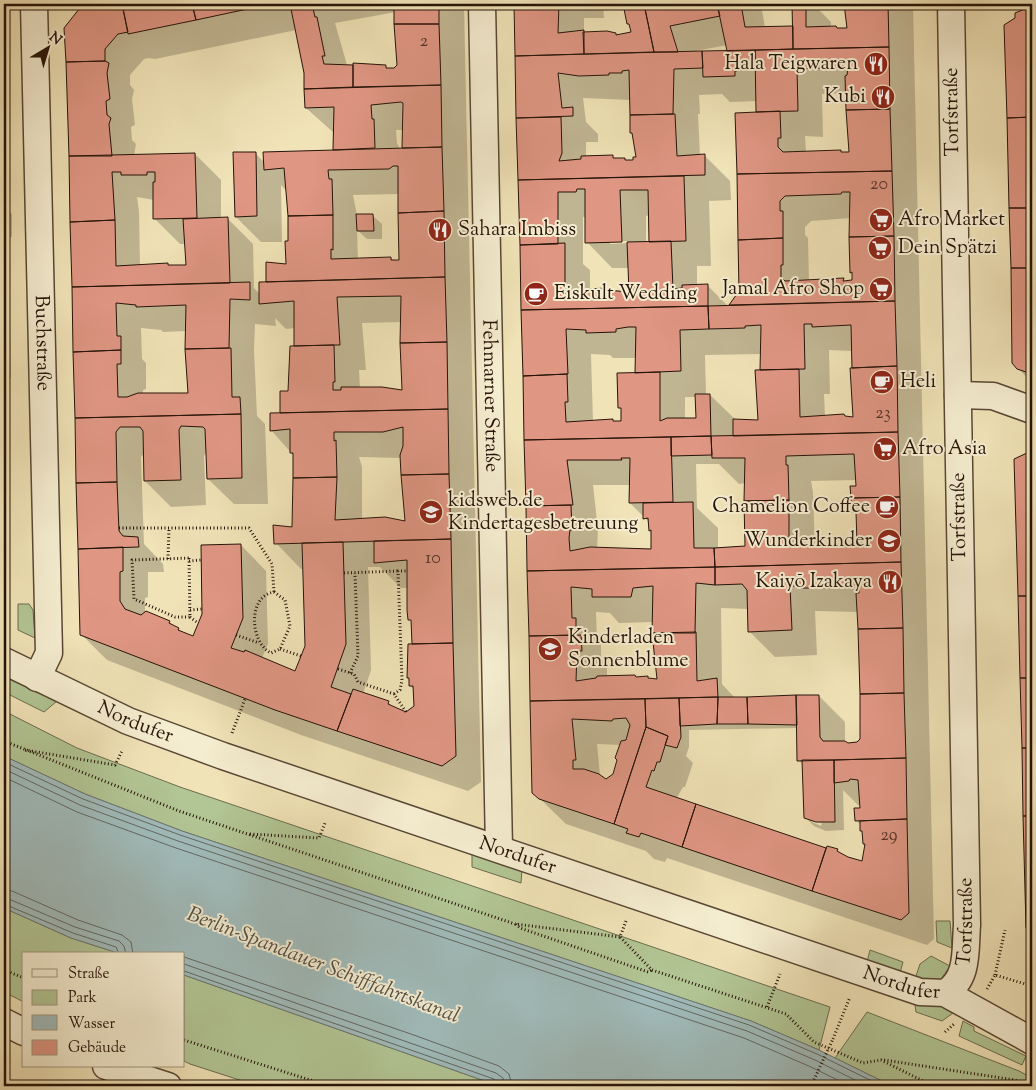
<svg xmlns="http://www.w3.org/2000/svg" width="1036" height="1090" font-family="'Sorts Mill Goudy',serif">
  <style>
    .green { fill: #b2c594; stroke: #6c6c4e }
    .water { fill: #a0bbba; stroke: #6f7873 }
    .shadow { fill: #0003; fill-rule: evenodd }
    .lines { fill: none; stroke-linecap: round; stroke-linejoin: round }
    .shore { stroke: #636762; stroke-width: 1 }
    .building { fill: #df9683; stroke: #261309; fill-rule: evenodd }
    .minor-casing { stroke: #584734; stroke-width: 29 }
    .path { stroke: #261309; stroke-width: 3; stroke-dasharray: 1 2.5; stroke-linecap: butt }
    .minor { stroke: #f5edd0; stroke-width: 26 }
    .path-bridge { stroke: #261309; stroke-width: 3; stroke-dasharray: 1 2.5; stroke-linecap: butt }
    .labels { text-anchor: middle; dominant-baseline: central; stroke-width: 4; stroke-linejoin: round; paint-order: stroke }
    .number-label { font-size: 18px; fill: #543428 }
    .poi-label { font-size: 20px; fill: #261309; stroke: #f5edd0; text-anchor: start }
    .street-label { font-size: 20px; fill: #261309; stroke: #f5edd0 }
    .water-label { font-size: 21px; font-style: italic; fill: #514e47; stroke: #f5edd0 }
  </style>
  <rect width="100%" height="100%" fill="#f0e3b7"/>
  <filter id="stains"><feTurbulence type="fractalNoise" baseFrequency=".004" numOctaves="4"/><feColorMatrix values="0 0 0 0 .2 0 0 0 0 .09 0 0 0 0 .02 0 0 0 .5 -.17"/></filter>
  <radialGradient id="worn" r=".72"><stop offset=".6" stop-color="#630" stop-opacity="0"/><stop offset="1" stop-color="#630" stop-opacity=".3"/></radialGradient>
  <path class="green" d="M18 604H29L33 610 35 638 18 630Z
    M4 676 57 701 44 712 4 692Z
    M4 711 77 748 180 787 830 1007 819 1050 751 1021 182 831 85 794 4 756Z
    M472 853 522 869 521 883 472 867Z
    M4 908 71 938 121 954H24V1002L4 992Z
    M936 921H950L952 948 937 942Z
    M870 950 903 962 900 973 867 962Z
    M931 956 950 966 939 982 915 979 920 964Z
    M184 975 499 1086H258L190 1064 184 1061Z
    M914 998 936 1004 953 1013 942 1021 916 1012Z
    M867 1012 1019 1071 1032 1078V1086H892L835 1058Z
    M963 1021 974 1027V1031L1026 1056 1022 1065 959 1036Z"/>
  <path class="water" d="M4 756 85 794 182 831 751 1021 819 1050 892 1086H499L184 975V954H121L71 938 4 908Z"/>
  <path class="shadow" d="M85 4H464L481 782 468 791 301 735 107 660 81 634 68 63 65 29ZM396 12 398 66 395 69 347 65 335 23ZM296 30 305 73 306 108 334 133V151L265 163 255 153 236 217 261 242H282L281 185 289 194 290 242 287 265 268 283 260 294 254 288 253 244 228 219H221V180L195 154 134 156 136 144 132 140 131 127 135 125 132 99 134 90 130 85V75L144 59 149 58 155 59ZM396 130H404L403 149H400L397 143ZM399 194 400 261H394L391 258 358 260 357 230 367 239H382V224L372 215H357L353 195ZM137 197 154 200 155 219 180 244H186L187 267H170L168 264 140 266 139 211ZM275 318 286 329 295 328 296 347 290 392 282 414 271 430 294 456 293 529 276 543 301 569H304L306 646 296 672 262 658 268 644 266 571 241 545 193 637 182 632 169 622 145 613V598L148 597V572H164L163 564 144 544 141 457 145 453V481L171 507 206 505 204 456 207 451 208 479 234 504H268L265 424 257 416 254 350 255 324 276 326ZM403 322 404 391 360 388 359 370H366L362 323ZM141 328 161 330 163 332 187 331 190 394H143V390L146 389V363L142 359ZM359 457 401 458 406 523 362 519V467ZM368 567H380L401 588H409L413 645 408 677 410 686 415 690V707L406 714 395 709 389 703 363 694 371 670Z
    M515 4H600L603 7 604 18H584V32L607 33 618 36 633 33 624 4H761L765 28 794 27 793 4H813L831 22V29H849L846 11 836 4H913L934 939 927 945 667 858 665 862 654 859 646 851 566 824 533 792ZM727 45 729 52 696 51ZM847 93 850 154 841 152H806L805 136 823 137 822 94ZM722 94 730 102 757 101 740 291 728 306 708 286H697V266H711L709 201 731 200 730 181 704 155H700L698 114H700L699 95ZM583 98 631 100 632 133 634 136 637 158 635 161 615 160 613 157H586V142H598V134L586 122ZM650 215V243H646V216ZM583 217H586L587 242 612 268H629L631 293 607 289 590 290V270L583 264ZM851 218 853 282H846L843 280 809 281 808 238 805 235V227L811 221ZM610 241H628V243L610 244ZM829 350 851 351 854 419 825 416 824 394H830ZM591 354 610 355 613 358H637L636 374 620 407 622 410 623 423 593 422ZM761 354 759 422 736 420 710 395H706L705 355ZM685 397H696L697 419H685ZM696 464H719L739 484 746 483V547L718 548V528L697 508ZM857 480 852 511 857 516 858 545 815 546 813 492 811 481ZM593 485H631L630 503 650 523 652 550 597 549 598 530ZM721 608 749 609V631L775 657 817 655 815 611 858 612 862 739 858 744 847 745 845 743V722L819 696 735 698 722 684ZM596 612 610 613 619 623 654 622 658 681 637 678 635 676 607 677V662L601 656V645L597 641ZM798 728V760L804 765 805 817 814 826 826 831 844 830 843 790 863 810 856 820 861 826 866 845 863 863 842 855 837 850 827 849 676 799 683 787H685L693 763 686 756 689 747V730ZM597 744 621 745 614 775 605 781 600 776ZM812 820 822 823 821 826 812 822Z
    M1032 8V383L1018 368 1016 19 1017 13Z
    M4 42 7 210 12 214V237H4Z
    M4 241 9 246 11 378H4Z
    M1027 454 1032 456V933L1027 928Z"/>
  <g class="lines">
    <path class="shore" d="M4 762 83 799 180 835 749 1025 817 1054 882 1086
      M4 769 80 805 178 841 747 1031 815 1060 867 1086
      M4 777 77 812 176 848 744 1038 811 1067 850 1086
      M4 890 12 891 78 920 122 935 131 942 133 954
      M4 897 75 927 119 941 124 946 126 954
      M4 904 73 933 116 947 119 954
      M184 957 411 1034 499 1066 509 1074 512 1086
      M184 964 496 1073 503 1078 504 1086
      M184 971 494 1079 498 1086"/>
  </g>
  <path class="building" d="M83 4H122L128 32 118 34 105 49V61L66 62 64 28Z
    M122 4H192L196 20 128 34Z
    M192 4H271L196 20Z
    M290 4H312L315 17H317L325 56H322L324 64 353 65V87L304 89V73Z
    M394 4H439V24H394Z
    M514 4H559L558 33 584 30V54L515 56Z
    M623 4H644L654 52 584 54 583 32 607 31 616 33V35L631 32 629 24H627Z
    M644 4H717L720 16 670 26 678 52H654Z
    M717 4H741L745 27 793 26V49L727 51Z
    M792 4H806V27L836 26 837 28H847L844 4H888L889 47 793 49Z
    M1032 6V117L1007 118 1004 25 1015 18V13Z
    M394 24H439L441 85 353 87V63L386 65V68H394L397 65Z
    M889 47 890 109 846 110 845 76 847 75 848 67 797 69 798 111 756 112 755 50Z
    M755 50V68L735 71V76L703 77 702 51Z
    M702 51 703 68 674 69 673 114 630 115 629 70 622 71V73H609V75L579 76 558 73 562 108 573 107V116L516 118 515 56Z
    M105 61 109 63 107 73 110 99 106 101 107 115 111 118 109 124 112 156H69L66 62Z
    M441 85 442 147 402 148 403 103 401 102 371 105 372 119H374L375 148 333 150 334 107 305 108 304 89Z
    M890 109 892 171 737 174 735 113 780 111 781 138H778V147L783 152 841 150V152H849L846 110Z
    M675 114 677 156 705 154V175L518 180 516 118 561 117 562 153 559 161 581 159V156L613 155V158H625V160H633V157H636L632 133H630V115Z
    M1032 117V208H1009L1007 118Z
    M442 147 444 211 398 213V166H393L389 169 328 170 329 179H332L333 215 288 216 284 168 264 170 263 152Z
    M233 152H256L257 216 235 217Z
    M195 153 197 218 153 219V182H155V172H147V175H121V172H112L115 220 70 222 69 156Z
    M892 171 894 236 849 237 850 192H842L841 194 785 196 780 201V211H783V238L738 240 737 174Z
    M684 176 686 241 649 242 648 190H620L622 242 585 243V189H577L576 192H558V244L520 245 518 180Z
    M1009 208H1032V268H1011Z
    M444 211 445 277 266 282V262L286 264 285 241H288V216L333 215V250L331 249V259L391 257V260H399L398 213Z
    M356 214H373L374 231H357Z
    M228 217 230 283 72 287 70 222 115 220 116 266 168 263V265H186L183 219Z
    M894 236 895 301 729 305 739 291 738 240 783 238V265H781V277L785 281 844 278 843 281 852 280V272L850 273 849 237Z
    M671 241 673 289 682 288V285L708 284V306L521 310 520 245 565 243V294L574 293V291L587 292V289L607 288V290L629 292 627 242Z
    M1011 268H1032V374L1017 369 1012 363Z
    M445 277 447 342 400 343 401 296 337 297 340 345H334L294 346V301L259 304V282Z
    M250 282V300L230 299 229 348 185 349 186 305 136 307V305L116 303 117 336H121V350L73 352 72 287Z
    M895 301 897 366 852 368 851 325 812 327V324H804L805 369 760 370 761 325 745 326V328L709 329 708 306Z
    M708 306 709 329 680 330 681 371 635 373 636 327H628L616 329V332L586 333V330L566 329 568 374 523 376 521 310Z
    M447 342 448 409 280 413V391H288L290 346 334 345 335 382H333V390H341V387H382L402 390 400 343Z
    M231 348 232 397H240L241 414 75 418 73 352 121 350V364H117L118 397H127L138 393H188L185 349Z
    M897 366 898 432 733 436V419L758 420 755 370 799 369 800 417 844 414 845 416 853 417 850 368Z
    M660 372V421L667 418H696L695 394H710L711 436 524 440 523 376 567 374 568 402H565L566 422 613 419V421H621V408H618L617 373Z
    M448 409 449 474 401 475 400 455 403 446V427L383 432H334V441L336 440 337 477 293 478V453H290V429L270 431V413Z
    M241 414 242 478 207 479 205 429 203 427 181 426 179 430 181 480 144 481 143 431 140 427H120L116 432 117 482 76 483 75 418Z
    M898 432 900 497 851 498 850 486H856L854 454 786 456V465H788L789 500 744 501 745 458H712L711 436Z
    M711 436 712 455 671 456V437Z
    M671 437 673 502 629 503 630 458H621L622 460H567L573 505 526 506 524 440Z
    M1027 453 1032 455V596H1018L1014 459Z
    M449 474 451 539 274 544 273 525 292 527 293 478 337 477 335 520 385 517 405 521 401 475Z
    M117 482 119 531 123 536 138 537 139 547 78 549 76 483Z
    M900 497 901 562 715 567 714 548 745 546 744 501 789 500V545L857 544 856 512H851V498Z
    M693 502 694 548H714L715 567 527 571 526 506 571 505 572 530H570L569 538 570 551 590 547 651 549V530L649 531 648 518 643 519V503Z
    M451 539 453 643 412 644 411 620H408L407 610V560L374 563V541Z
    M343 542 346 644 331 687 351 694 337 731 275 710 80 635 78 549 123 547V571L120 572V601L125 609 141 615 146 611 170 621 169 623 179 628 178 630 193 636 202 614 201 545 241 544 243 618 231 648 244 652 245 650 295 671 305 646 302 543Z
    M901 562 903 628 858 629 856 593H859V585H850L849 588H800L798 586H790L792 630 748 632 747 590 742 584 715 585V567Z
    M715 567V585L696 583 695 633H652L653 586 633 588 631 597H592V589L571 587 572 618H576V635L529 636 527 571Z
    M1018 596H1032V678H1020Z
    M903 628 904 693 860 694 858 629Z
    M696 632 697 681 717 678 718 697 530 701 529 636 581 635 582 651H577L576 681 596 678 597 676 635 675 636 677 648 676V678L657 679 652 633Z
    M453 643 456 756 442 766 337 731 353 689 389 701 388 704 406 712 414 706 413 686H409V678H407L408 644Z
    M1020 678H1032V748H1022Z
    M904 693 906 758 797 761 796 695H819L820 737 823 741H845L848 743 857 742 860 739V694Z
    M796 695 797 725 748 724 747 697Z
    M718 697H747L748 724H717Z
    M718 697 717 724 680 726 679 698Z
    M679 698 681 737 677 748 665 745 668 736 646 727 645 699Z
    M645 699 646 727 614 824 539 799 532 793 530 701ZM626 718 630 725 626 740 621 741 615 758 617 760 613 774 606 779 599 774 584 769H573V760H576L572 719 612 721 613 719Z
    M646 727 668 736 660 762H657L654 771 652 770 646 787 696 804 682 847 641 833 639 837 626 833 628 829 614 824Z
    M1022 748H1032V816H1023Z
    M906 758 907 819 855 821 854 808H860L858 780 850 779 849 781 834 783V760Z
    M802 760H834L835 822H816L804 818Z
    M696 804 826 848 812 891 682 847Z
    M1023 816H1032V930L1026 928Z
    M907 819 909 913 901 920 812 891 827 846 838 849 837 851 848 857 862 861 865 844H863L862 831H860V821Z"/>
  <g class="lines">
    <g class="minor-casing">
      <g id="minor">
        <path id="s1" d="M34 4 49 653 37 678"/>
        <path id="s2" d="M482 4 499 849"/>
        <path d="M958 395 993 396 1032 410"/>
        <path id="s3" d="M4 661 128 721 223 756 920 992 945 993 1032 1041"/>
        <path id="s4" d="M945 993C969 979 965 950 967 925L951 4"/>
        <path d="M4 1022 24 1032"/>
        <path d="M106 1066 168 1086"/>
      </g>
    </g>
    <path class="path" d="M119 528H249L272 564 274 592
      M189 558 190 617H175L134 599 132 560Z
      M168 559 169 528
      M189 561 201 560
      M344 573 398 571
      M274 592 285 600 290 626 280 649 271 653C250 643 247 596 274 592Z
      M190 610 202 609
      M190 617 198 623
      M236 635 259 643
      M280 649 301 656
      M338 669 354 674 358 682 394 694 406 712
      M350 673 358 656 355 573
      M394 694 400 690 402 680 398 571H407
      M232 733 245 699
      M4 741 179 811 515 924 620 937
      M25 750 115 765 122 751
      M250 834 319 838 325 823
      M626 921 620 937 652 970 786 1014 814 1042 863 1063 881 1060 933 1086
      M516 924 520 928 648 972 652 970
      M4 970 24 978
      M995 975 1005 930
      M987 989 995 975 1032 986
      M767 1007 780 974
      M945 1032 954 1024
      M833 1039 850 997
      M184 1040 329 1086
      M884 1060 1015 1080 1028 1086"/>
    <use href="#minor" class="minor"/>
    <path class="path-bridge" d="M811 1086 833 1039"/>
  </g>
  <defs>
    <g id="restaurant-disc" transform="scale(1.25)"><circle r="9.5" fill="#8f2418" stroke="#f5edd0"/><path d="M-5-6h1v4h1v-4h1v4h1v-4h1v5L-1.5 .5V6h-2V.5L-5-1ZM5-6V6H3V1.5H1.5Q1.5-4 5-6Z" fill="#fff"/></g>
    <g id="supermarket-disc" transform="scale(1.25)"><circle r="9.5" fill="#8f2418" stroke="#f5edd0"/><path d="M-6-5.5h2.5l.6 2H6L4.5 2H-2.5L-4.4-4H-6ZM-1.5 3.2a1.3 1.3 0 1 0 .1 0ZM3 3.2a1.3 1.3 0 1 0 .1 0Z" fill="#fff"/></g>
    <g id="cafe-disc" transform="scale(1.25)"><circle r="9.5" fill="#8f2418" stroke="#f5edd0"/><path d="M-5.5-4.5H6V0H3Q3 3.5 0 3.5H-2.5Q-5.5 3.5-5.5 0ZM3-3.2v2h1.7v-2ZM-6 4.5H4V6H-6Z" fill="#fff"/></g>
    <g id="school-disc" transform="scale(1.25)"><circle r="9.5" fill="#8f2418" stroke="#f5edd0"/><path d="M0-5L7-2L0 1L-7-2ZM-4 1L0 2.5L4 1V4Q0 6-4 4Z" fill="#fff"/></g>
  </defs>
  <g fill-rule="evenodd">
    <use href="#restaurant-disc" x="876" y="64"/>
    <use href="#restaurant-disc" x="883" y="97"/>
    <use href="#supermarket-disc" x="881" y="220"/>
    <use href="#restaurant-disc" x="440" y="230"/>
    <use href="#supermarket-disc" x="880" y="248"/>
    <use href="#supermarket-disc" x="881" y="289"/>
    <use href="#cafe-disc" x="536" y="294"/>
    <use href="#cafe-disc" x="882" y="382"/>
    <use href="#supermarket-disc" x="885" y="449"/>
    <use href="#cafe-disc" x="887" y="507"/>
    <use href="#school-disc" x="431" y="512"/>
    <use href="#school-disc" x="889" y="541"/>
    <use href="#restaurant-disc" x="890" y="582"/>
    <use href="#school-disc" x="550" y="649"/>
  </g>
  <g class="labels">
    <g class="number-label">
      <text x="424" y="42">2</text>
      <text x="879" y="185">20</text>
      <text x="883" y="414">23</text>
      <text x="433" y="559">10</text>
      <text x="889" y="836">29</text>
    </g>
    <g class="poi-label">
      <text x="858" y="64" text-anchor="end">Hala Teigwaren</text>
      <text x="866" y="97" text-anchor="end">Kubi</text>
      <text x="898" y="220">Afro Market</text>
      <text x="458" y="230">Sahara Imbiss</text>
      <text x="898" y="248">Dein Spätzi</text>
      <text x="864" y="289" text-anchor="end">Jamal Afro Shop</text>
      <text x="554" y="294">Eiskult Wedding</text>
      <text x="900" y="382">Heli</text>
      <text x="902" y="449">Afro Asia</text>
      <text x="448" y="501">kidsweb.de<tspan x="448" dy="23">Kindertagesbetreuung</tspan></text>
      <text x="870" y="507" text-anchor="end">Chamelion Coffee</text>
      <text x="872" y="541" text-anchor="end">Wunderkinder</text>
      <text x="872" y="582" text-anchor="end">Kaiyō Izakaya</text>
      <text x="568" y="638">Kinderladen<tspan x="568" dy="23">Sonnenblume</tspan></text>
    </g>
    <g class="street-label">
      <text transform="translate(953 112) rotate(-91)">Torfstraße</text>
      <text stroke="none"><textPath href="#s1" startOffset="339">Buchstraße</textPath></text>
      <text stroke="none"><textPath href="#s2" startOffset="392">Fehmarner Straße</textPath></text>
      <text transform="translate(960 517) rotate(-91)">Torfstraße</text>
      <text stroke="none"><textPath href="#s3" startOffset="145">Nordufer</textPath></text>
      <text stroke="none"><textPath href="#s3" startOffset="550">Nordufer</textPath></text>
      <text stroke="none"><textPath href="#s4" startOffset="78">Torfstraße</textPath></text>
      <text stroke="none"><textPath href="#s3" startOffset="955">Nordufer</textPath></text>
    </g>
    <g class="water-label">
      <text transform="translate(323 966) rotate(21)">Berlin-Spandauer Schifffahrtskanal</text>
    </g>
  </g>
  <rect width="1036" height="1090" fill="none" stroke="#f0e3b7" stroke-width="20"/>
  <rect x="5" y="5" width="1026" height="1080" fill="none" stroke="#261309" stroke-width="2.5"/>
  <rect x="10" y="10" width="1016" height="1070" fill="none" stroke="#261309"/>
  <rect x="22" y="952" width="162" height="115" fill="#f5edd0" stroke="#a29680"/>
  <rect x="32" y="969" width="25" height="8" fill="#f5edd0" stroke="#a29680"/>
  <text x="68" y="978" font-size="15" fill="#261309">Straße</text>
  <rect x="32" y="990" width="25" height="15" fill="#b2c594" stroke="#a29680"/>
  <text x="68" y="1002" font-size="15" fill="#261309">Park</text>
  <rect x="32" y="1015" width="25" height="15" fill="#a0bbba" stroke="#a29680"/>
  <text x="68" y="1028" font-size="15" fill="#261309">Wasser</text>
  <rect x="32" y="1040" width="25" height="15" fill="#df9683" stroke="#a29680"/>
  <text x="68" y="1052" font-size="15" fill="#261309">Gebäude</text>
  <g transform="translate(48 48) rotate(38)" stroke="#f5edd0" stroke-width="4" paint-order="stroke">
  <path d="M0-4L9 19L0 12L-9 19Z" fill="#261309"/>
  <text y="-8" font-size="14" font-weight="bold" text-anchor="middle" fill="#261309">N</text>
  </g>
  <rect width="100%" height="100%" filter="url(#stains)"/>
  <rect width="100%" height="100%" fill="url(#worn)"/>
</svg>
